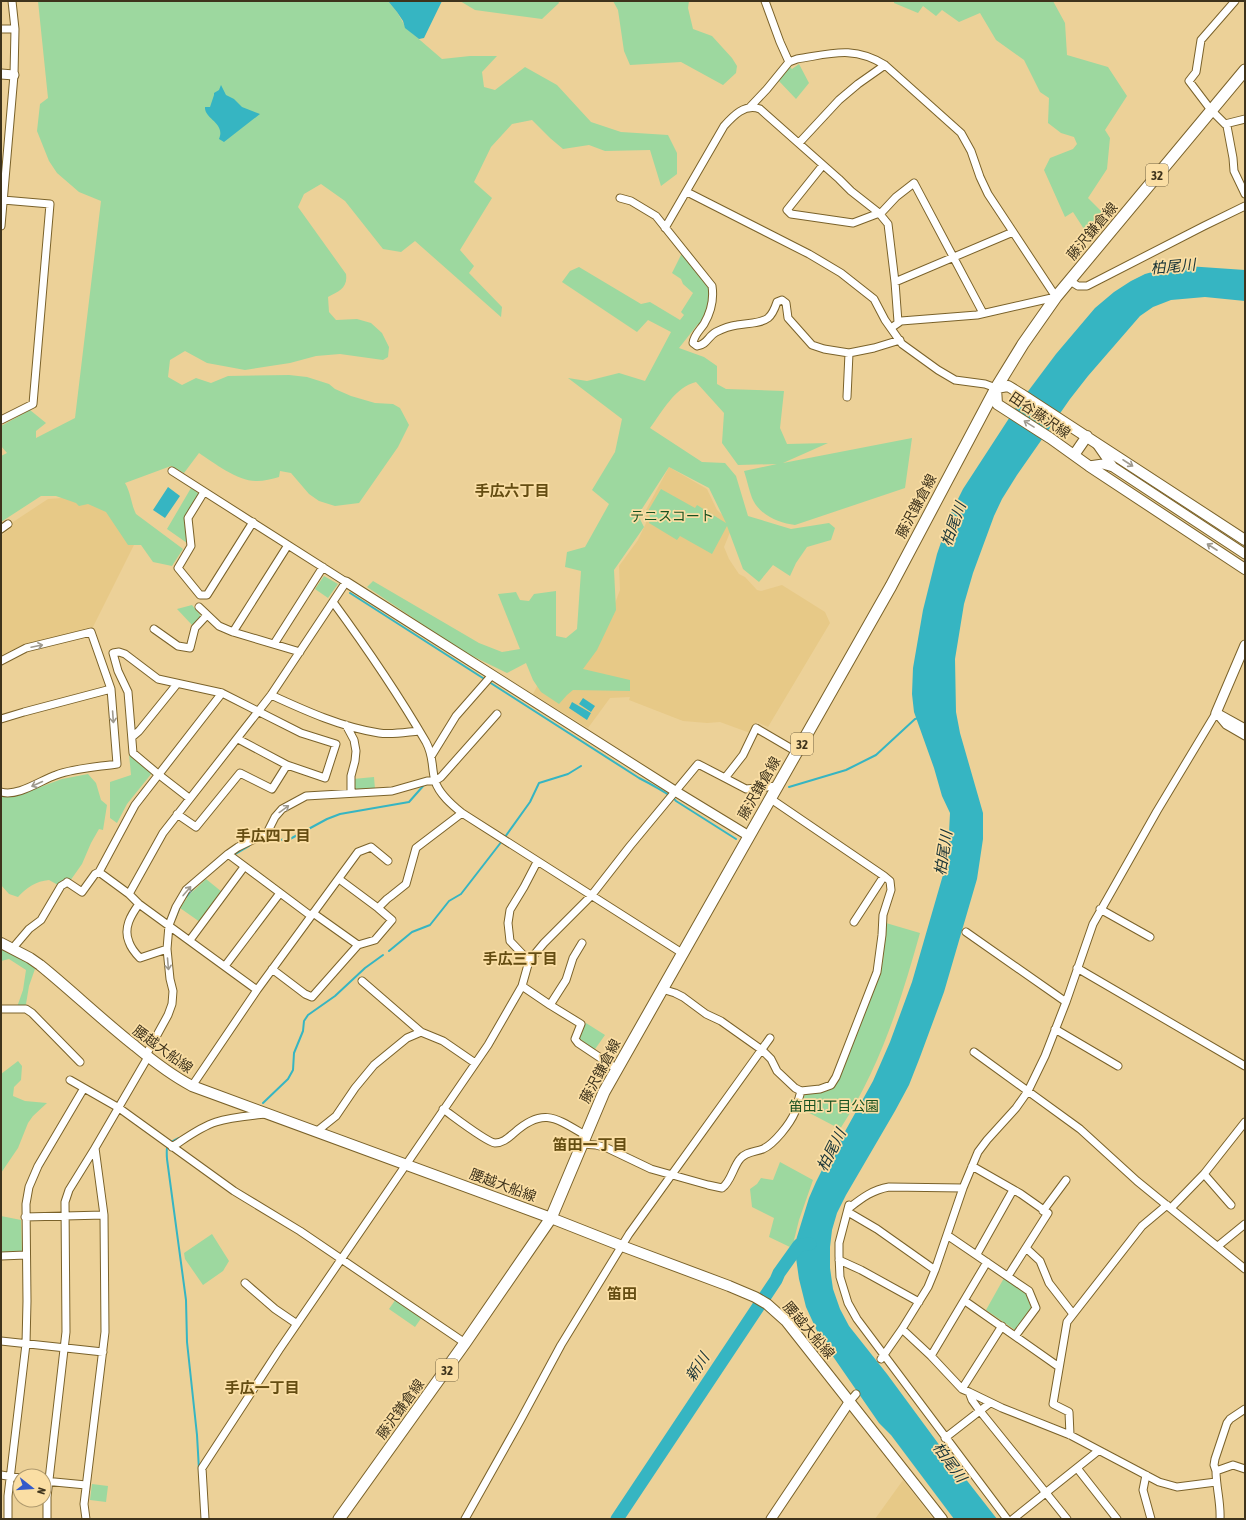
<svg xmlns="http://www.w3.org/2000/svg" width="1246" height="1520" font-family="'Asap Condensed','Noto Sans JP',sans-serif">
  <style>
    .built { fill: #e7c987 }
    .green { fill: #9dd89f }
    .water { fill: #36b5c2 }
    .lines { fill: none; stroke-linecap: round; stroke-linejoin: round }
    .stream { stroke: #36b5c2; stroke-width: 2 }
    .river { stroke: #36b5c2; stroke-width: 13 }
    .minor-casing { stroke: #7a622a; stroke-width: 9 }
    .tertiary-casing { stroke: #7a622a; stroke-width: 11 }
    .secondary-casing { stroke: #7a622a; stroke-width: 12 }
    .primary-casing { stroke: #7a622a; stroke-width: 13 }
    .minor { stroke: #fff; stroke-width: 7 }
    .tertiary { stroke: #fff; stroke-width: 9 }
    .secondary { stroke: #fff; stroke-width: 10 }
    .primary { stroke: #fff; stroke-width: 11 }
    .oneway { stroke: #9e998e }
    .labels { text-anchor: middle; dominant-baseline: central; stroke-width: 3.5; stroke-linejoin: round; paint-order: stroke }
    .shield { fill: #fadea4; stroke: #766645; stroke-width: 1 }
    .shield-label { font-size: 13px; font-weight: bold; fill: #3e331c }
    .street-label { font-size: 14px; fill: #3e331c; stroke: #fadea4 }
    .park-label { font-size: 14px; fill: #195220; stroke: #fadea4 }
    .water-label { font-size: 15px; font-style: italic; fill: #193437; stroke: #fadea4 }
    .neighbourhood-label { font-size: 15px; font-weight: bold; fill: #654d12; stroke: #fadea4 }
  </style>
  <rect width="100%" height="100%" fill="#ecd198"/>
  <path class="built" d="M669 467 707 489 717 510 733 525 724 547 729 559 739 574 745 577 757 590 761 591 782 585 825 612 830 623 768 727 757 722 750 733 720 722 707 723 683 721 629 700 630 697 610 698 588 728 533 694 544 673 611 614 620 590 619 566 638 540 646 523V510Z
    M102 492 141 531 92 629 30 645 14 650 1 658V536L10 529 9 527 10 524 48 499 75 497Z
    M903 1480 933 1519H875Z"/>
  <path class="green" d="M38 1H388L397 12 406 28 442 59 470 56H497L482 72 484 87 495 90 525 67 557 85 591 122 621 132 668 135 677 153V174L661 186 650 150 605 151 589 145 563 149 550 138 532 120 512 124 491 147 474 182 492 198 460 250 474 266 469 273 502 307 501 317 415 241 401 252 383 249 345 201 321 184 304 194 298 207 346 274C348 288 339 291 328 297L329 312 336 320 357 319 371 323 382 333 389 347 388 357 383 360 340 354 316 356 290 363 245 370 207 363 185 351 170 360 168 377 182 385 196 378 211 383 228 376 289 375 307 377 329 384 335 389 351 396 375 403 393 404 400 408 409 425 398 447 359 503 335 506 319 501 309 494 291 473 280 471 279 477C272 479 264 481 257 481 239 482 214 463 199 453L184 473 171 466 125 483C131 493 131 504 136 514L183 549 172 566 153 562 141 545H128L106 512 88 504 79 506 76 503 56 496H41L1 522V456L7 453 1 446V426L30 410 46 423 36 431V438L75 418 101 201 79 192 57 173 49 161 37 131 40 104 48 98Z
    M460 1H558L559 3 542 19 475 10Z
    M613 1H689L688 8 693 29 712 36 732 58 737 66 736 73 723 85 681 62 630 65 624 51 618 10Z
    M894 1H1053L1065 23 1067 55 1108 67 1127 96 1105 130 1110 138 1107 169 1088 198 1109 219 1091 240 1073 212 1065 217 1044 170 1050 158 1073 149 1077 144 1074 137 1061 133 1048 123 1049 98 1040 92 1024 60 996 40 980 13 959 22 942 10 936 16 923 6 918 13 894 3Z
    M799 64 809 83 796 99 778 80 789 66 792 69Z
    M682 253C690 263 710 283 711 295 711 305 704 316 700 325L698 324 679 348 704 357 717 366V384L726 389 784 391 780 428 787 444 828 443 783 463 912 438 905 488 795 525C779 523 759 515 752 498 749 490 747 480 744 471L777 464 738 465 722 443 724 413 696 382C675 387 662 412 650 428L702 462 725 463 736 476 748 516 791 529 829 523 835 528 831 540 807 547 796 563 790 576 773 565 759 582 743 569 727 526 712 554 680 536 677 540 649 523 650 517 648 511 661 489 695 508 697 505 726 523 709 488 669 467 638 515 644 527 614 570 616 610 597 650 583 669 630 680V691L573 690 567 695 559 704 541 692 533 680 526 663 507 673 462 651 367 587 373 581 479 643 502 652 520 649 498 594 516 592 520 600 529 601 534 594 556 591V636L566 638 577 629 581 571 565 567 567 552 585 547 609 504 592 490 615 452 622 419 568 378 587 381 619 373 645 381 671 332 648 320 637 332 562 282 570 271 579 267 641 304 650 302 680 320 684 315 681 312 693 293 683 284 681 279 672 273Z
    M191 488 198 493 199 496 184 518 187 543 167 529Z
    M324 576 338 584 328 598 315 589Z
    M192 605 201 616 192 625 177 609Z
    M129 754 152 773 127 804 117 823 110 818V782L131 775Z
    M88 774 96 783 101 800 107 805 103 830 99 829 91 843 82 864 70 881 61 882 58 885 49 880C36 881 26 888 18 897L9 894 1 885V794L29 791 62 779Z
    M374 777 375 789H354L353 779Z
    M206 879 222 892 200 922 180 908 189 895Z
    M886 923 920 933C901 1001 879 1070 840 1129L798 1107C806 1090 808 1092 826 1090L877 982 883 961Z
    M1 949 28 963 35 969 29 986 26 1004 24 1007H17L23 990 26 970 9 959 1 961Z
    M586 1023 605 1035 593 1052 578 1040 579 1034Z
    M18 1061 22 1066 21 1080 14 1087 13 1096 25 1101 47 1103 33 1116 28 1123 18 1148 1 1173V1074Z
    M780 1162 813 1180 799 1220 792 1248 769 1237 774 1218 752 1207 750 1189 757 1184 761 1178 773 1180Z
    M1 1216 21 1220 22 1253H1Z
    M212 1234 229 1261 223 1271 203 1285 185 1259 184 1253Z
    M1004 1278 1026 1293 1031 1308 1015 1330 986 1310Z
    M396 1299 422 1317 415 1327 389 1309Z
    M92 1484 108 1486 106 1502 90 1500Z"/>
  <path class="water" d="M388 1H442L424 38 419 39 405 28 403 21 397 12Z
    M221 85 226 95 234 99 242 107 260 114 224 142 219 139C226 123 204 119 205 107H210L214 95V93L219 90Z
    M1187 266 1245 270V301L1205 297 1171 300 1153 307 1140 316 1088 376 1070 399 1017 475 1002 499 994 516 973 573 964 604 955 659 956 712 960 733 983 813V839L977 879 944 992 920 1057 909 1085 895 1111 846 1195 837 1213 832 1230 830 1247V1268L833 1289 840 1309 849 1326 887 1374 943 1450 997 1519H954L891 1435 879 1423 832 1355 818 1333 806 1307 799 1279 795 1251 796 1240 809 1198 816 1182 826 1162 843 1135 873 1081 890 1042 912 982 945 868 948 852 950 813 942 796 934 768 914 712 912 694 913 668 923 610 937 554 951 513 963 489 1017 406 1056 354 1095 308 1114 292 1131 281 1145 274 1167 268Z
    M168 487 180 496 165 518 153 510Z
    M583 698 595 706 591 712 579 704Z
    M572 702 591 713 587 720 569 708Z"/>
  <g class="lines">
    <path class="stream" d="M350 593 639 778C647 782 673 796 676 801L736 839
      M789 787 846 770 876 755 915 719 919 718
      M505 837 530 802 539 783 568 774 581 766
      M258 841C273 835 277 842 290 839L327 819 340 814 409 802 424 785
      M232 856 249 846
      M186 897 196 885
      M175 919 179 909
      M389 951 412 932 430 925 449 901 461 894 502 841
      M263 1103 288 1079 293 1070 294 1053 303 1031 304 1021 308 1015 335 996 365 968 383 955
      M179 1138C166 1144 166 1144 167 1159L186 1300 187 1342 197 1435 199 1470"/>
    <path class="river" d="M617 1519 776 1280 779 1273 799 1245 810 1244"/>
    <g class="minor-casing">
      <path id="minor" d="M765 1 780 42 789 62
        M1235 1 1201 40 1196 72 1189 81 1211 110 1227 126 1233 158 1234 171 1245 194
        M1 29H15
        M750 107 767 89 789 62 797 59C830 54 853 45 885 65L961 133 971 151 980 177 988 194 1056 297 977 315 901 321 891 328
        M1225 124 1245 119
        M799 143 839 100 858 84 885 65
        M823 165 787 210 791 214 853 223 882 212 896 197 914 183 983 313
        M687 192 809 254 841 273 874 299 885 320 902 344 938 370 955 380 985 384 996 388
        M620 198 631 201 656 216 712 286C714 299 711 312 704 324 700 330 694 335 693 343L697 346C707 345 708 336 716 332 722 329 730 326 737 325 747 323 760 324 768 318 773 314 775 308 777 302L782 300 786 303 788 318 812 345 824 349 849 353 874 348 900 340
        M1 226 14 75 15 29 12 1
        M665 228 724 126C733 116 745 103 760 109L839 179 851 191 879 213 888 224 895 282 898 322
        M1070 281 1078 286H1087L1204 226 1245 206
        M895 282 1013 232
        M847 397 849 353
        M1 420 33 404 50 204 3 200
        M204 492 188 518 191 546 178 568 200 595H207L253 522
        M1 529 8 524
        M333 602C366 647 398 694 426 742 434 757 431 766 435 781 439 794 452 805 462 813L682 953
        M199 607 219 626 233 632 300 652
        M154 629 178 646 190 648 195 628 207 615
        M233 632 288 545
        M274 644 323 567
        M1 661 26 648 91 632 111 689 117 764C97 767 75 768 56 775 41 780 18 797 1 792
        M271 695C306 711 341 727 379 733 392 735 407 732 419 731
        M1 719 24 712 111 689
        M346 725 354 740 356 751 355 761 351 776V793
        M132 737 139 731 177 684
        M432 755 456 716 492 675
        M725 778 746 789 777 786
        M189 798 158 774 133 753 128 692 118 671 113 653 119 652 125 654 158 679 222 693 301 733 336 744 325 778 287 765 238 739
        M177 814 196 827 240 773 272 789 287 765
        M228 854 311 916
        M99 872 129 894 139 904 257 990
        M67 882 82 892 95 874 99 872 135 805 222 693
        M129 894 163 833 271 695 346 582 172 471
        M139 904C131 915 123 928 129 942 131 948 136 954 140 958L167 949
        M378 908 387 899 391 896 406 884 416 848 462 813
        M1100 909 1150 937
        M313 913 358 945
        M854 922 884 876
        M966 932 1066 1002
        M190 940 244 867
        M12 949 29 929 41 920 61 886 66 883
        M529 961 510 941 508 923 510 910 524 887 537 862
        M225 966 280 893
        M1077 968 1245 1066
        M272 969 305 994 312 997 358 945 375 940 392 920 378 908 339 879
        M362 981 421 1032 443 1041 475 1063
        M522 986 550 1005 566 980 573 958 582 943
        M662 989 675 993 683 997 706 1014 721 1021 762 1050 771 1059 777 1071 795 1088 801 1091 820 1089 831 1085 836 1077 877 972 882 935 883 915 891 890 890 881 884 876 771 799
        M550 1005 581 1024 575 1039 578 1043 617 1069
        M1 1009H26L32 1013 80 1062
        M1055 1029 1118 1066
        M974 1052 1080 1129 1137 1181 1245 1269
        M146 1055 168 1015 172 1004 173 991 170 979 167 949 169 925 176 907 186 890 228 854 238 847 267 833 275 817 282 809 306 796 392 791 427 781H435L441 777 497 714
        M70 1080 119 1108 234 1191 300 1231 465 1343
        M192 1086 257 990 358 852 371 847 388 861
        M443 1109C453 1116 486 1142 495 1143 503 1143 508 1138 514 1133 543 1107 556 1118 585 1135
        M316 1132 336 1116 355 1088 374 1065 407 1038 421 1032
        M582 1144 596 1145 607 1148 651 1169 708 1185 722 1188C731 1182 733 1167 740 1159 745 1152 755 1152 763 1149 774 1144 790 1124 795 1112 797 1105 799 1098 801 1091
        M172 1147C186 1138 200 1127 216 1122 231 1117 249 1116 265 1114
        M972 1166 1021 1194 1048 1213 1008 1276
        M1204 1174 1231 1205
        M849 1205 839 1243V1256L840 1277 848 1303 857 1319 1007 1519
        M849 1208C862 1198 872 1190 889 1187L963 1188
        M1171 1208 1204 1174 1245 1122
        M1043 1211 1066 1180
        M848 1212 877 1229 935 1270
        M25 1217 104 1215
        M947 1235 1029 1291 1036 1308 1016 1335
        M1218 1246 1245 1224
        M1026 1248 1040 1261 1049 1283 1073 1314
        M977 1254 1013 1190
        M1 1256 26 1255
        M839 1260 861 1270 919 1302
        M245 1283 275 1309 297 1324
        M965 1301 1059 1367
        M902 1329 931 1356 962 1389 969 1392 972 1400 980 1411 1067 1519
        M1 1341 103 1352
        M931 1356 987 1262
        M881 1359 902 1329 928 1287 935 1270 963 1188 978 1152 987 1140 1016 1108 1028 1091 1045 1056 1066 1002 1093 924 1157 811 1216 713 1226 725 1245 736
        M962 1389 1002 1326
        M969 1392 1002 1408 1070 1435 1159 1482 1177 1487 1216 1482
        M850 1401 856 1394
        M1070 1435 1069 1412 1053 1404 1067 1322 1142 1226 1167 1205
        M945 1438 990 1403
        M1077 1468 1117 1519
        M1216 1471 1214 1465 1215 1459 1227 1423 1230 1419 1245 1409
        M1 1475 20 1478
        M1146 1475 1143 1490 1151 1519
        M44 1481 86 1485
        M8 1519V1496L26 1344 27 1301 26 1204 29 1187 38 1166 84 1088
        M47 1519V1497L66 1332 65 1202 69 1190 95 1148
        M86 1519 84 1504 105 1332 104 1215 95 1148 148 1057
        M205 1519 202 1468 279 1350 488 1045 522 986 529 961 544 943 591 896 630 846 698 764 725 778 743 755 756 728 797 752
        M465 1519 520 1421 561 1345 629 1234 770 1038
        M1013 1519 1098 1451
        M1220 1519C1221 1503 1216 1487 1216 1471L1233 1465 1245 1469"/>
    </g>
    <g class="tertiary-casing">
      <path id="tertiary" d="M1 74 14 75
        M1097 444 1113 467
        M1089 466 1103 464 1113 467 1245 554
        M346 582 675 791 749 836
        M1245 645 1216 713 1245 729
        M771 1519 850 1401"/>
    </g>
    <g class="secondary-casing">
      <path id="secondary" d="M1074 455 1087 436
        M1245 540 1021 394 1008 386 996 388 997 404 1050 438 1089 466 1245 569
        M1 943 30 958 40 965C72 991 102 1020 135 1046 153 1061 171 1075 192 1086L551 1218 622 1246 729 1286 755 1297 767 1304 786 1321 942 1519"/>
    </g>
    <g class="primary-casing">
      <path id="primary" d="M339 1519 465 1343 551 1218 604 1092 891 586 996 388 1023 344 1056 297 1245 70"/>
    </g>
    <use href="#minor" class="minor"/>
    <use href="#tertiary" class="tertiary"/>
    <use href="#secondary" class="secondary"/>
    <use href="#primary" class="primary"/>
  </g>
  <defs><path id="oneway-shaft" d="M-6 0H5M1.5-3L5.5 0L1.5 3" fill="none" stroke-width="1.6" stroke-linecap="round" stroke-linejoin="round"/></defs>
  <g class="oneway">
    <use href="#oneway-shaft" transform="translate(1029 424) rotate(-148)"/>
    <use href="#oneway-shaft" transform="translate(1128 463) rotate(33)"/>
    <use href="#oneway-shaft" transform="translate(1212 547) rotate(-147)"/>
    <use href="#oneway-shaft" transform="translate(37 646) rotate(-12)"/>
    <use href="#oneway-shaft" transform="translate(113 717) rotate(86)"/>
    <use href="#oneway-shaft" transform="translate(37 784) rotate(156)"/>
    <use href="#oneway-shaft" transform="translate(284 809) rotate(-36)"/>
    <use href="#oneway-shaft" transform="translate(187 891) rotate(-49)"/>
    <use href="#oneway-shaft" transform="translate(168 964) rotate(85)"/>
  </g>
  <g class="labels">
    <g class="shield">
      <rect x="1146" y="164" width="22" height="22" rx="3"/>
      <rect x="791" y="733" width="22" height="22" rx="3"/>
      <rect x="436" y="1359" width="22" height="22" rx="3"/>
    </g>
    <g class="shield-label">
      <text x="1157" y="175">32</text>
      <text x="802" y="744">32</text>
      <text x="447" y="1370">32</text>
    </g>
    <g class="street-label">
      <text transform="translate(1092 231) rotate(-50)">藤沢鎌倉線</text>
      <text transform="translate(1040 415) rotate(34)">田谷藤沢線</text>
      <text transform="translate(916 506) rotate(-62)">藤沢鎌倉線</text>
      <text transform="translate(759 788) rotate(-60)">藤沢鎌倉線</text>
      <text transform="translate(163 1049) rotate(36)">腰越大船線</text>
      <text transform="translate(600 1071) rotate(-62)">藤沢鎌倉線</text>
      <text transform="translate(503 1185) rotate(20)">腰越大船線</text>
      <text transform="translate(809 1330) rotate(49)">腰越大船線</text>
      <text transform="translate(400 1409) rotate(-54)">藤沢鎌倉線</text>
    </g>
    <g class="park-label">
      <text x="672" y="516">テニスコート</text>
      <text x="834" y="1106">笛田1丁目公園</text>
    </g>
    <g class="water-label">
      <text transform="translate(1173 266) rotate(-5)">柏尾川</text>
      <text transform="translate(953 524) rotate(-70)">柏尾川</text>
      <text transform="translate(943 853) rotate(-81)">柏尾川</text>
      <text transform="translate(831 1150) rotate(-63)">柏尾川</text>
      <text transform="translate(697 1367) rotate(-57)">新川</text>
      <text transform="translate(950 1462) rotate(54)">柏尾川</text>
    </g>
    <g class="neighbourhood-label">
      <text x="512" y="490">手広六丁目</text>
      <text x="273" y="835">手広四丁目</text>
      <text x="520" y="958">手広三丁目</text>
      <text x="590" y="1144">笛田一丁目</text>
      <text x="622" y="1293">笛田</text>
      <text x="262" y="1387">手広一丁目</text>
    </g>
  </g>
  <rect width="1246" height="1520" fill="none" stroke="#3e331c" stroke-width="4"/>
  <g transform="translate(32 1488) rotate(107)"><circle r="19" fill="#fadea4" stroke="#af9a6e"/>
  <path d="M0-3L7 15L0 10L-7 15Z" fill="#335aca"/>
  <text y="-6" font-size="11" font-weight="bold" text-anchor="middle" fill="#3e331c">N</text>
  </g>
</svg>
